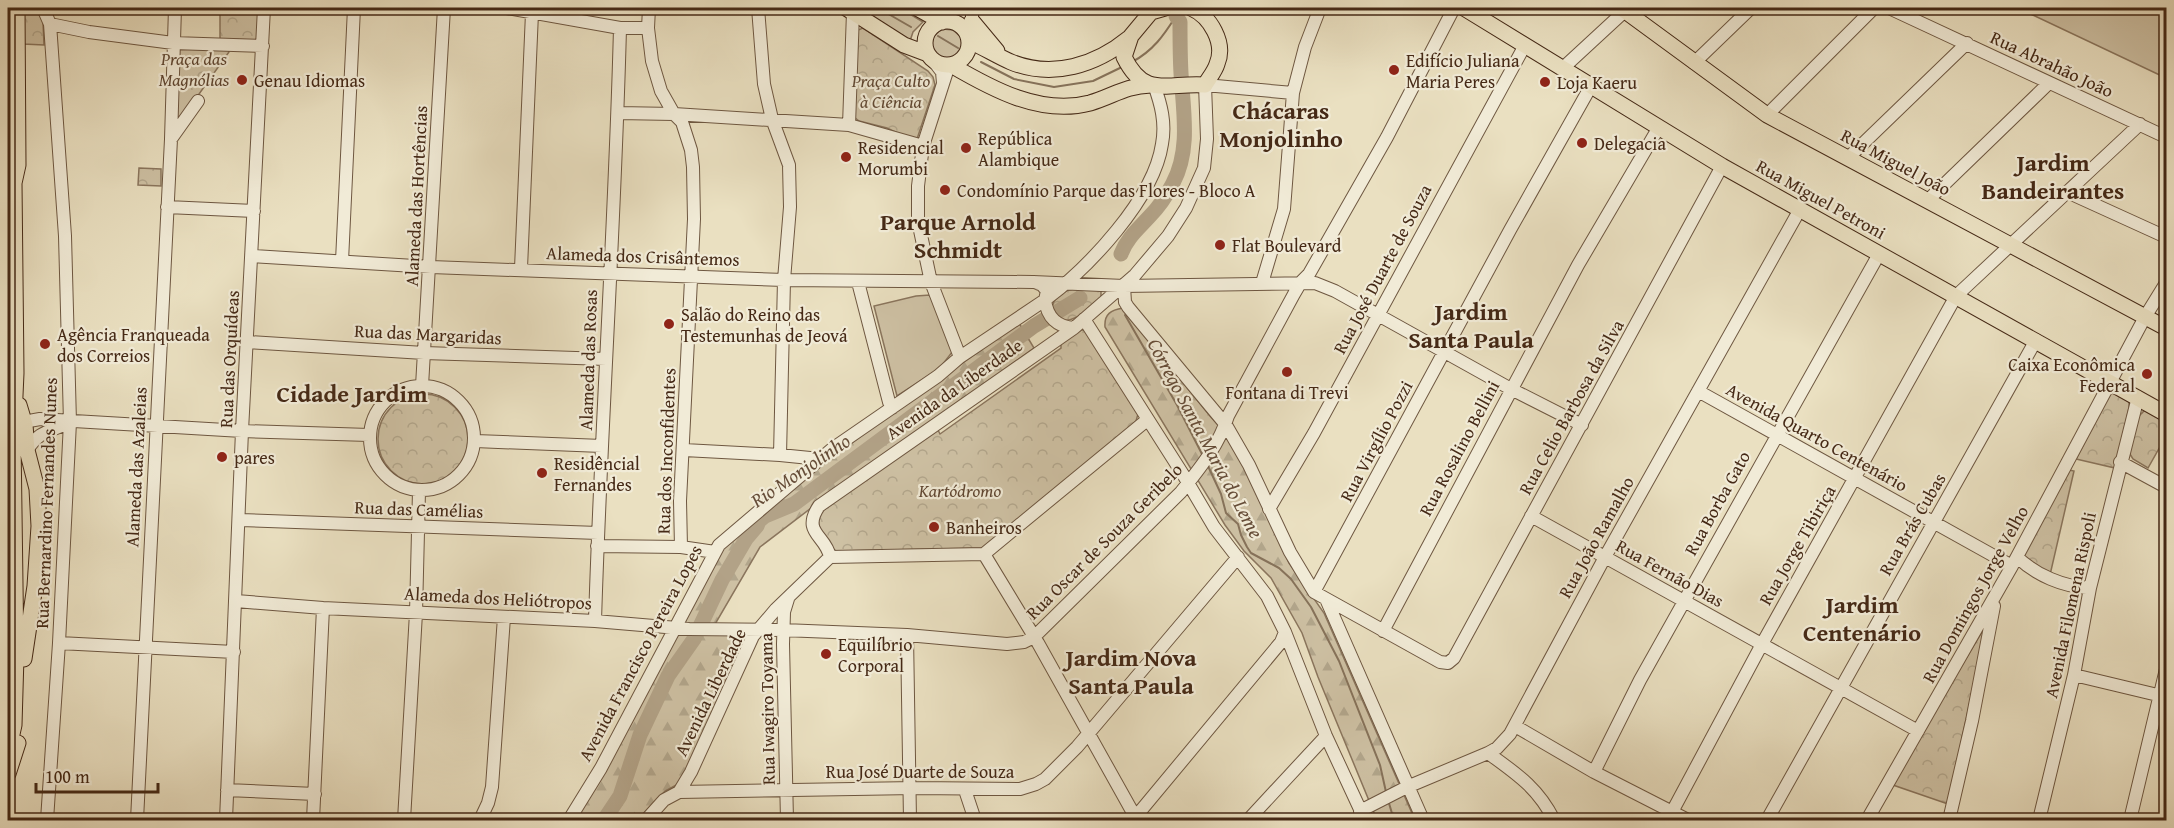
<svg xmlns="http://www.w3.org/2000/svg" width="2174" height="828" font-family="'Gentium Book Plus',serif">
  <style>
    .grass { fill: #cec1a4; stroke: #8a755d; stroke-width: 1.5 }
    .forest { fill: url(#forest-firs); stroke: #8a755d; stroke-width: 1.5 }
    .park { fill: url(#park-crowns); stroke: #8a755d; stroke-width: 1.5 }
    .lines { fill: none; stroke-linecap: round; stroke-linejoin: round }
    .stream { stroke: #86725a; stroke-width: 2 }
    .river { stroke: #b2a287; stroke-width: 15 }
    .minor-casing { stroke: #6e5741; stroke-width: 14 }
    .major-casing { stroke: #452916; stroke-width: 17 }
    .minor { stroke: #f1ebd7; stroke-width: 12 }
    .major { stroke: #eae0c1; stroke-width: 15 }
    .poi-dot { fill: #8f2418; stroke: #f1ebd7; stroke-width: 2 }
    .labels { text-anchor: middle; dominant-baseline: central; stroke-width: 4.5; stroke-linejoin: round; paint-order: stroke }
    .park-label { font-size: 18px; font-style: italic; fill: #604732; stroke: #f1ebd7 }
    .poi-label { font-size: 18px; fill: #452916; stroke: #f1ebd7; text-anchor: start }
    .street-label { font-size: 18px; fill: #452916; stroke: #f1ebd7 }
    .water-label { font-size: 20px; font-style: italic; fill: #664d38; stroke: #f1ebd7 }
    .district-label { font-size: 24px; font-weight: bold; fill: #452916; stroke: #f1ebd7 }
  </style>
  <defs>
    <pattern id="forest-firs" width="22" height="20" patternUnits="userSpaceOnUse" patternTransform="scale(1.5)"><rect width="22" height="20" fill="#cec1a4"/><path d="M5 1l3.5 6h-7zM16 11l3.5 6h-7z" fill="#b2a68c"/></pattern>
    <pattern id="park-crowns" width="20" height="18" patternUnits="userSpaceOnUse" patternTransform="scale(1.5)"><rect width="20" height="18" fill="#cec1a4"/><path d="M2 6a3 3 0 1 1 6 0M12 15a3 3 0 1 1 6 0" fill="none" stroke="#b2a68c"/></pattern>
  </defs>
  <rect width="100%" height="100%" fill="#eae0c1"/>
  <filter id="stains"><feTurbulence type="fractalNoise" baseFrequency=".00333" numOctaves="4"/><feColorMatrix values="0 0 0 0 .2 0 0 0 0 .09 0 0 0 0 .02 0 0 0 .5 -.17"/></filter>
  <radialGradient id="worn" r=".72"><stop offset=".6" stop-color="#630" stop-opacity="0"/><stop offset="1" stop-color="#630" stop-opacity=".3"/></radialGradient>
  <path class="grass" d="M853 8H900L923 22 913 32 909 44Z
    M2018 8H2166V78Z
    M943 29 953 30 962 38 963 50 958 58C948 62 939 58 933 50 930 40 934 33 943 29Z
    M930 295 953 351 939 369 897 396 874 306 916 296Z"/>
  <path class="forest" d="M1123 308 1210 416 1231 439 1289 563 1324 613 1415 820H1377L1318 677 1302 633 1271 578 1244 551 1225 525 1105 327C1104 314 1111 310 1123 308Z
    M1019 323 1034 348 913 437 840 486 760 547 714 626H686L684 622 719 552 770 505 889 415Z
    M677 632 733 634 747 643 682 782 665 791 638 820H573Z"/>
  <path class="park" d="M23 8H36L43 22 44 45 23 44Z
    M220 8H260V40L220 39Z
    M863 28 928 71 933 77 935 85 917 139 912 140 887 128 859 121 854 117 858 30Z
    M179 48 228 49 229 52 177 125Z
    M139 168 161 169V186L138 185Z
    M1098 288 1101 292V298C1087 309 1077 323 1059 320L1052 307C1057 286 1080 288 1098 288Z
    M1081 330H1086L1138 414 1136 421 1132 425 985 548 836 551C823 541 818 530 818 514L937 428 940 434 1061 348V342Z
    M2114 393 2129 400V408L2115 468 2076 459 2110 394Z
    M378 439a45 45 0 1 1 90 0a45 45 0 1 1-90 0Z
    M2145 410 2166 419V436L2148 468 2133 459 2128 451 2136 419Z
    M2069 470 2074 471 2050 575 2025 557V553Z
    M1983 630 1985 631 1948 804 1890 784Z"/>
  <g class="lines">
    <path class="stream" d="M878 8 911 27
      M938 36 958 48
      M981 62 1014 79 1054 87 1093 81 1122 67
      M1132 62C1153 51 1164 35 1176 16
      M1125 315 1177 405 1203 456
      M1208 466 1221 494 1226 513 1238 524 1241 535 1247 547 1251 553 1279 568 1291 579 1311 607 1339 661 1380 765 1386 792
      M1388 800 1394 820"/>
    <path class="river" d="M1121 254C1127 238 1138 229 1149 217 1158 208 1167 195 1173 183 1191 149 1183 110 1181 73 1180 56 1180 39 1180 22L1176 16 1177 8
      M604 820 620 796 640 735 668 676 694 639 722 580 746 539 757 526 759 521 765 516 794 504 1034 326 1080 298"/>
    <g class="minor-casing">
      <path id="minor" d="M43 8 50 24 65 236 70 422 59 643 47 820
        M507 8 620 28H648
        M649 8 648 28 652 61 661 91 674 114 682 122 691 150 693 167 694 219 680 501 681 547 715 552
        M758 8 764 84 772 119 789 165 790 207 784 280 780 455
        M1889 8 2166 137
        M945 22 951 8
        M50 24 89 32 173 43 263 46
        M967 35 972 21V8
        M8 52H9
        M932 59 942 72 943 83
        M1694 63 1751 8
        M949 65 923 146 918 186V221L931 282 960 357
        M1563 68 1628 8
        M618 113 674 114 849 125 923 146
        M1767 115 1874 8
        M849 125 853 12
        M171 139 198 101
        M1848 158 1967 43
        M2067 192 2166 237
        M1927 201 2049 83
        M167 207 254 211
        M252 256 431 267 784 280 1033 282 1124 286 1315 283 1335 291 1511 389 1582 425
        M342 261 354 8
        M521 268 532 13
        M858 282 889 402 892 408
        M1262 283 1284 209 1293 93 1305 47 1320 8
        M1124 286 1125 302 1128 307 1226 425 1249 465 1290 552 1314 592 1440 662 1448 663 1454 658 1722 166
        M1084 319 1184 476 1214 527 1267 596 1285 632 1326 736 1365 820
        M1074 328C1057 327 1047 317 1045 300 1088 268 1154 199 1162 144 1166 123 1161 104 1154 85
        M248 342 424 353 606 359
        M370 438a52 52 0 1 1 104 0a52 52 0 1 1-104 0Z
        M422 386 444 8
        M1698 391 2012 566
        M25 425 29 421 40 419 242 431 369 435
        M475 441 602 446
        M27 450C41 429 49 433 70 422
        M684 450 780 455 820 459
        M2120 462 2166 487
        M1269 509 1314 433 1525 45
        M1531 516 1918 731
        M240 520 598 533
        M597 546 681 547
        M984 554 1038 643 1137 820
        M830 557C826 535 801 533 819 506L1074 328 1135 275 1168 236 1186 208 1204 168 1207 139 1205 85 1293 93
        M830 557 984 554 1147 420
        M2017 557C2036 575 2063 587 2090 588
        M1314 592 1510 230 1591 86
        M1326 599 1423 820
        M236 601 323 608 595 621 689 629 783 630 907 635 1007 644 1024 642 1034 637 1181 492C1200 468 1219 445 1228 416L1294 294 1301 282 1309 274 1387 137 1454 8
        M595 621C601 423 615 226 620 28
        M1383 631 1578 265 1659 127
        M907 635 910 820
        M59 643 234 652
        M2074 675 2166 697
        M1515 726 1594 772 1688 820
        M1488 753C1517 774 1538 788 1554 820
        M1594 772 1640 680 1879 254
        M227 790 315 794
        M965 790 975 820
        M679 792 915 788 1020 789 1036 784 1045 779 1077 747 1238 557
        M1360 811 1407 787 1488 753 1497 748 1510 734 1605 557 1799 211
        M1672 812 1762 644 1956 296 2140 124
        M137 820 171 139 175 8
        M226 820 242 431 264 8
        M313 820 323 608
        M404 820 416 613 419 491
        M480 820 488 803 492 787 504 617
        M569 820 601 768 719 545 832 449 938 376 960 357 1045 300 1047 291 1042 285 1034 282
        M646 820 664 800 679 792 691 772 753 636 776 609 830 557
        M787 820 783 644 784 612 788 599
        M1133 820 1281 642 1285 632
        M1248 820 1326 736
        M1767 820 2036 340
        M1867 820 2012 566 2145 317 2166 283
        M1949 820 1972 721 1994 606
        M2039 820 2074 675 2090 588 2138 397
        M2130 820 2166 669"/>
    </g>
    <g class="major-casing">
      <path id="major" d="M846 8 904 45 928 54
        M917 8 942 22
        M1165 8 1151 12 1131 36 1124 57C1145 100 1168 82 1205 85 1209 78 1215 71 1217 64 1226 43 1210 16 1191 8
        M1464 8 1722 166 2166 414
        M1621 8 1767 115 2166 328
        M972 21 997 51
        M925 43a22 22 0 1 1 44 0a22 22 0 1 1-44 0Z
        M969 41C983 47 997 56 1011 62 1053 79 1096 65 1129 38
        M951 65C992 89 1041 116 1090 103 1114 96 1124 86 1151 85
        M19 405 25 425 27 450 37 489 39 526 35 586 24 659
        M8 752 14 725 16 656 13 440 16 373 14 183 18 165 17 8
        M8 774 18 743"/>
    </g>
    <use href="#minor" class="minor"/>
    <use href="#major" class="major"/>
  </g>
  <g class="poi-dot">
    <circle cx="1394" cy="70" r="6"/>
    <circle cx="242" cy="80" r="6"/>
    <circle cx="1545" cy="82" r="6"/>
    <circle cx="1582" cy="143" r="6"/>
    <circle cx="966" cy="148" r="6"/>
    <circle cx="846" cy="157" r="6"/>
    <circle cx="945" cy="190" r="6"/>
    <circle cx="1220" cy="245" r="6"/>
    <circle cx="669" cy="324" r="6"/>
    <circle cx="45" cy="344" r="6"/>
    <circle cx="1287" cy="372" r="6"/>
    <circle cx="2147" cy="374" r="6"/>
    <circle cx="222" cy="457" r="6"/>
    <circle cx="542" cy="473" r="6"/>
    <circle cx="934" cy="527" r="6"/>
    <circle cx="826" cy="654" r="6"/>
  </g>
  <g class="labels">
    <g class="park-label">
      <text x="194" y="58">Praça das<tspan x="194" dy="21">Magnólias</tspan></text>
      <text x="891" y="80">Praça Culto<tspan x="891" dy="21">à Ciência</tspan></text>
      <text x="960" y="490">Kartódromo</text>
    </g>
    <g class="poi-label">
      <text x="1406" y="60">Edifício Juliana<tspan x="1406" dy="21">Maria Peres</tspan></text>
      <text x="254" y="80">Genau Idiomas</text>
      <text x="1557" y="82">Loja Kaeru</text>
      <text x="978" y="138">República<tspan x="978" dy="21">Alambique</tspan></text>
      <text x="1594" y="143">Delegacia</text>
      <text x="858" y="147">Residencial<tspan x="858" dy="21">Morumbi</tspan></text>
      <text x="957" y="190">Condomínio Parque das Flores - Bloco A</text>
      <text x="1232" y="245">Flat Boulevard</text>
      <text x="681" y="314">Salão do Reino das<tspan x="681" dy="21">Testemunhas de Jeová</tspan></text>
      <text x="57" y="334">Agência Franqueada<tspan x="57" dy="21">dos Correios</tspan></text>
      <text x="2135" y="364" text-anchor="end">Caixa Econômica<tspan x="2135" dy="21">Federal</tspan></text>
      <text x="1287" y="392" text-anchor="middle">Fontana di Trevi</text>
      <text x="234" y="457">pares</text>
      <text x="554" y="463">Residêncial<tspan x="554" dy="21">Fernandes</tspan></text>
      <text x="946" y="527">Banheiros</text>
      <text x="838" y="644">Equilíbrio<tspan x="838" dy="21">Corporal</tspan></text>
    </g>
    <g class="street-label">
      <text transform="translate(2052 64) rotate(25)">Rua Abrahão João</text>
      <text transform="translate(1896 162) rotate(28)">Rua Miguel João</text>
      <text transform="translate(416 196) rotate(-87)">Alameda das Hortências</text>
      <text transform="translate(1821 199) rotate(29)">Rua Miguel Petroni</text>
      <text transform="translate(643 256) rotate(2)">Alameda dos Crisântemos</text>
      <text transform="translate(1382 269) rotate(-62)">Rua José Duarte de Souza</text>
      <text transform="translate(428 334) rotate(3)">Rua das Margaridas</text>
      <text transform="translate(229 359) rotate(-87)">Rua das Orquídeas</text>
      <text transform="translate(588 360) rotate(-88)">Alameda das Rosas</text>
      <text transform="translate(954 389) rotate(-35)">Avenida da Liberdade</text>
      <text transform="translate(1571 407) rotate(-61)">Rua Celio Barbosa da Silva</text>
      <text transform="translate(1817 437) rotate(29)">Avenida Quarto Centenário</text>
      <text transform="translate(1376 441) rotate(-62)">Rua Virgílio Pozzi</text>
      <text transform="translate(1459 448) rotate(-62)">Rua Rosalino Bellini</text>
      <text transform="translate(666 451) rotate(-88)">Rua dos Inconfidentes</text>
      <text transform="translate(136 467) rotate(-87)">Alameda das Azaleias</text>
      <text transform="translate(46 503) rotate(-88)">Rua Bernardino Fernandes Nunes</text>
      <text transform="translate(1717 503) rotate(-61)">Rua Borba Gato</text>
      <text transform="translate(419 509) rotate(2)">Rua das Camélias</text>
      <text transform="translate(1912 524) rotate(-60)">Rua Brás Cubas</text>
      <text transform="translate(1596 537) rotate(-61)">Rua João Ramalho</text>
      <text transform="translate(1104 541) rotate(-45)">Rua Oscar de Souza Geribelo</text>
      <text transform="translate(1797 545) rotate(-60)">Rua Jorge Tibiriça</text>
      <text transform="translate(1670 573) rotate(29)">Rua Fernão Dias</text>
      <text transform="translate(1975 594) rotate(-61)">Rua Domingos Jorge Velho</text>
      <text transform="translate(498 598) rotate(3)">Alameda dos Heliótropos</text>
      <text transform="translate(2070 605) rotate(-78)">Avenida Filomena Rispoli</text>
      <text transform="translate(640 653) rotate(-62)">Avenida Francisco Pereira Lopes</text>
      <text transform="translate(710 692) rotate(-64)">Avenida Liberdade</text>
      <text transform="translate(767 709) rotate(-91)">Rua Iwagiro Toyama</text>
      <text x="920" y="771">Rua José Duarte de Souza</text>
    </g>
    <g class="water-label">
      <text transform="translate(1206 438) rotate(62)">Córrego Santa Maria do Leme</text>
      <text transform="translate(800 470) rotate(-34)">Rio Monjolinho</text>
    </g>
    <g class="district-label">
      <text x="1281" y="110">Chácaras<tspan x="1281" dy="28">Monjolinho</tspan></text>
      <text x="2053" y="162">Jardim<tspan x="2053" dy="28">Bandeirantes</tspan></text>
      <text x="958" y="221">Parque Arnold<tspan x="958" dy="28">Schmidt</tspan></text>
      <text x="1471" y="311">Jardim<tspan x="1471" dy="28">Santa Paula</tspan></text>
      <text x="352" y="393">Cidade Jardim</text>
      <text x="1862" y="604">Jardim<tspan x="1862" dy="28">Centenário</tspan></text>
      <text x="1131" y="657">Jardim Nova<tspan x="1131" dy="28">Santa Paula</tspan></text>
    </g>
  </g>
  <rect width="2174" height="828" fill="none" stroke="#eae0c1" stroke-width="30"/>
  <rect x="9" y="9" width="2156" height="810" fill="none" stroke="#452916" stroke-width="3"/>
  <rect x="15" y="15" width="2144" height="798" fill="none" stroke="#452916" stroke-width="1.5"/>
  <path d="M36 783v9h122v-9" fill="none" stroke="#452916" stroke-width="3"/>
  <text x="45" y="783" font-size="18" fill="#452916" stroke="#f1ebd7" stroke-width="4.5" paint-order="stroke">100 m</text>
  <rect width="100%" height="100%" filter="url(#stains)"/>
  <rect width="100%" height="100%" fill="url(#worn)"/>
</svg>
